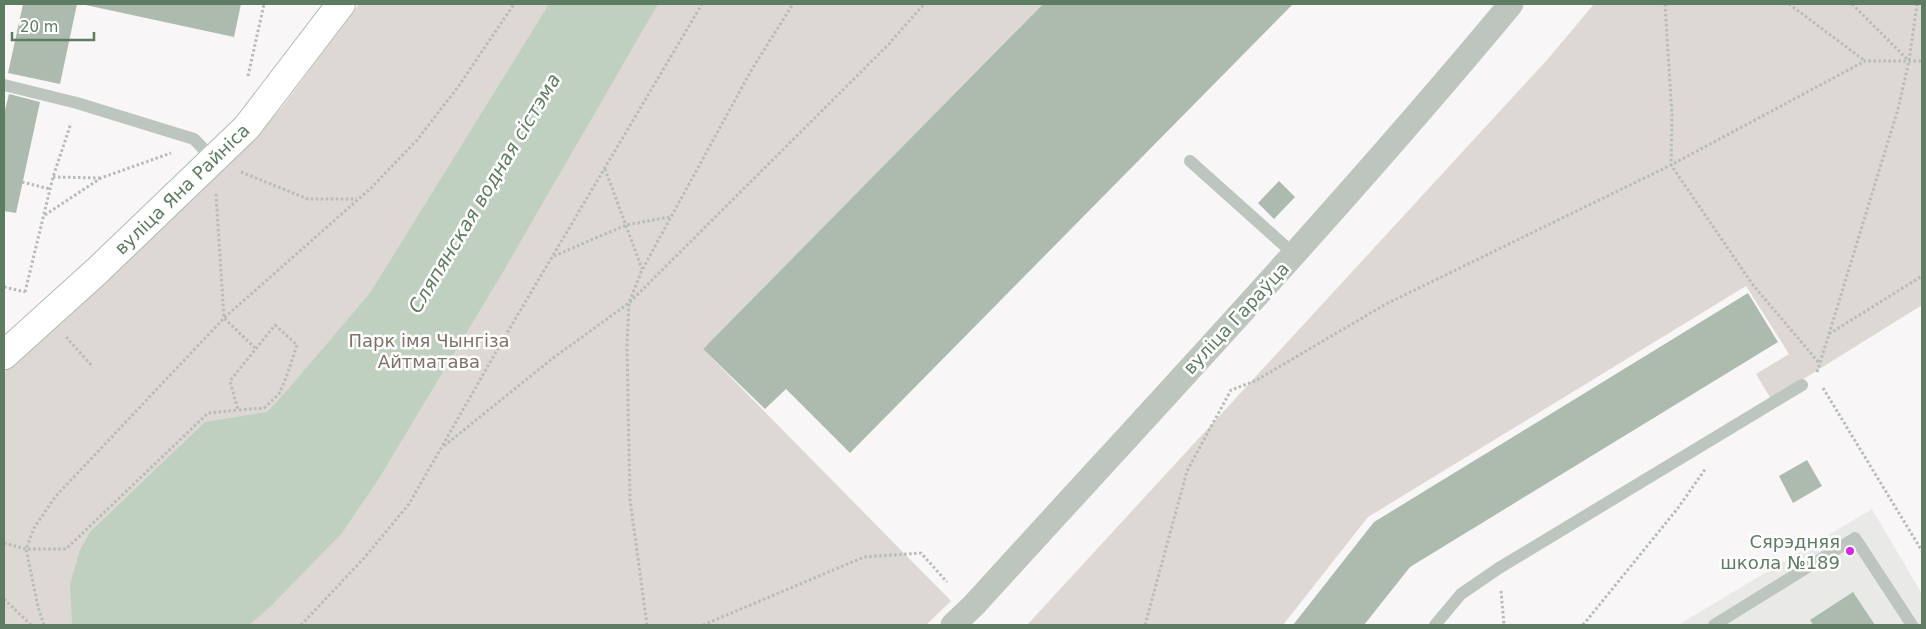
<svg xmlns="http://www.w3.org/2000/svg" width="1926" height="629" font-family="'DejaVu Sans',sans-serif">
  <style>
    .built { fill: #e9e9e8 }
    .green { fill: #ded8d5 }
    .water { fill: #c0d0c0 }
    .building { fill: #adbbae }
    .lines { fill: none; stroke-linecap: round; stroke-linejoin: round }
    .secondary-casing { stroke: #afbbb0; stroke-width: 30 }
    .path { stroke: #b5bdb6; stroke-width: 3; stroke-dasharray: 2.5 2.5; stroke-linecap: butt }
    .lane { stroke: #bcc6be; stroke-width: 12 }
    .street { stroke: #bcc6be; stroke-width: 25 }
    .secondary { stroke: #fff; stroke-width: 28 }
    .poi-dot { fill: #d826e9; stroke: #fff; stroke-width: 2 }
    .labels { text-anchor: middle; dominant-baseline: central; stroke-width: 5; stroke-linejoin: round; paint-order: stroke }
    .street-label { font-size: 18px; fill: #5e7c62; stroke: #fff }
    .park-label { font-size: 18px; fill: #7f7266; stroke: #fff }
    .poi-label { font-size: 18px; fill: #5e7c62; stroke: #fff; text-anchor: end }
    .water-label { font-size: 19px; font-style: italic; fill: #5f7c5e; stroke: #fff }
  </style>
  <rect width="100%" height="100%" fill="#f9f6f7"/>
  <path class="built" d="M1872 509 1922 594V625H1678Z"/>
  <path class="green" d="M359 4H1043L703 349 951 601 926 625H4V372L234 156 282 107Z
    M1594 4H1922V305L1771 399 1756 374 1789 354 1746 286 1368 517 1283 625H1027L1547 60Z"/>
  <path class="water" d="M549 4H658L500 277 378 480 342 533 271 606 249 625H72L70 584 80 550 90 532 205 422 267 412 284 394 370 293Z"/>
  <path class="building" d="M23 4H77L60 84 8 73Z
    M81 4H241L234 37Z
    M1043 4H1293L850 453 786 389 765 409 703 349Z
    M9 94 40 102 16 213 4 211V109L5 110Z
    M1279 181 1295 197 1274 219 1258 203Z
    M1748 293 1778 342 1410 567 1364 625H1293L1374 522Z
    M1807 460 1822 486 1793 503 1779 476Z
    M1853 592 1875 625H1813L1810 620Z"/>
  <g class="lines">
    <g class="secondary-casing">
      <path id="secondary" d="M4 355 97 271 247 127 341 4"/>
    </g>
    <path class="path" d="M1665 4 1672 115 1671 165 1753 285 1820 364
      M1789 4 1865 61
      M1852 4 1908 60
      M248 76 264 4
      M605 169 642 269
      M241 172 308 199H357
      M53 177 100 178
      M22 182 50 189
      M216 194 224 318 255 348
      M45 215 101 178 171 153
      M554 256 626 225 670 217
      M4 287 25 292
      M25 292 53 177 71 123
      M275 325 297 345 287 375 279 394 264 408 238 410 230 381Z
      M1829 334 1898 109 1909 61 1917 4
      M66 337 93 367
      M1817 372 1829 334 1922 276
      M1823 388 1922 551
      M444 446 553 358 629 303 888 45 924 4
      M4 543 26 549H66L208 413 238 410
      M1501 591 1504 625
      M4 599 31 625
      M44 625 38 607 26 549 34 528 55 497 224 318 371 188 417 140 458 87 514 4
      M301 625 365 557 409 504 504 338 702 4
      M647 625 630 500 627 346 629 303 642 270 752 69 793 4
      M703 625 864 557 921 553 947 582
      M1145 625 1187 471 1231 390 1255 381 1386 304 1671 165 1865 61H1922
      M1583 625 1678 508 1706 468"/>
    <path class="lane" d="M4 85 77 103 194 139 214 160
      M1190 161 1295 255
      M1435 625 1461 594 1499 568 1802 385
      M1714 625 1855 538 1912 625"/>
    <path class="street" d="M953 625 974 605C1155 406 1339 211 1511 4"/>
    <use href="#secondary" class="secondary"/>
  </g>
  <circle class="poi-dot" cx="1850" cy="551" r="5"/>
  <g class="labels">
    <g class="street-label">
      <text transform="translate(182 189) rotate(-44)">вуліца Яна Райніса</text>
      <text transform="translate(1236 318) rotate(-47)">вуліца Гараўца</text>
    </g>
    <g class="park-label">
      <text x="429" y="340">Парк імя Чынгіза<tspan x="429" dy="21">Айтматава</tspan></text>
    </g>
    <g class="poi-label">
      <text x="1840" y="541">Сярэдняя<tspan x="1840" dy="21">школа №189</tspan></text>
    </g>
    <g class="water-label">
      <text transform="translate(484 193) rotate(-59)">Сляпянская водная сістэма</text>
    </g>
  </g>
  <rect width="1926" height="629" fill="none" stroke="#5e7c62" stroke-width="10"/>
  <path d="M12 32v8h82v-8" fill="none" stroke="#5e7c62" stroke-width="2.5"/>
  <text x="20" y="32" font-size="15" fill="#5e7c62" stroke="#ffffff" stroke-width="4" paint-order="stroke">20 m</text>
</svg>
